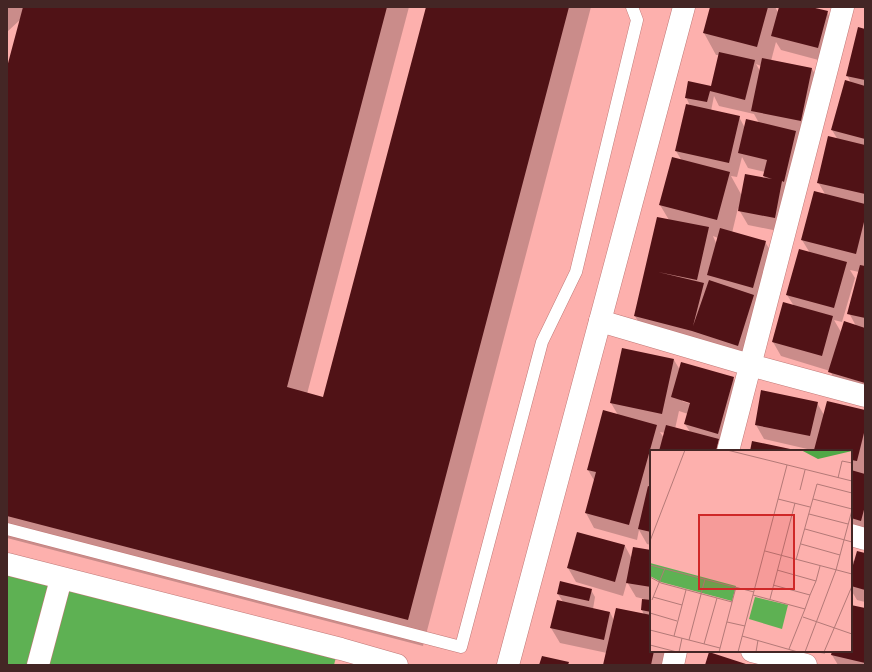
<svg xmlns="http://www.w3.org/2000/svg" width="872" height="672" font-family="'Archivo Narrow',sans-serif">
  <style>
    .green { fill: #5eb153 }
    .shadow { fill: #0003; fill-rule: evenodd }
    .building { fill: #501216 }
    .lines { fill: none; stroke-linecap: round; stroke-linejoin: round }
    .service-casing { stroke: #c07876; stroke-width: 13 }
    .minor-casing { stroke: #c07876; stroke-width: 23 }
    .tertiary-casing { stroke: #c07876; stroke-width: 23 }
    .service { stroke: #fff; stroke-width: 12 }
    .minor { stroke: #fff; stroke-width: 22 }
    .tertiary { stroke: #fff; stroke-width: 22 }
    .inset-road { fill: none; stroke: #b37977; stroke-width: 1 }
    .view { fill: #cf2828; fill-opacity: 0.15; stroke: #cf2828; stroke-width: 2 }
    .inset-edge { fill: none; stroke: #442625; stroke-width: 2 }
  </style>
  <rect width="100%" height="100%" fill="#fdb0ad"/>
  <path class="green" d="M7 553 340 641 334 665H7Z"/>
  <path class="shadow" d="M7 7H409L307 394 324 398 427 7H591L423 646 7 538V71L21 19 7 32Z
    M711 7H775L778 12 780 7H807L827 12 836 27 826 62 781 50 776 42 771 61 812 69 824 90 788 188H785L790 196 783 232 748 225 738 208 732 233 765 242 774 256 746 360 647 338 635 316 658 218 669 220 660 205 682 161 676 151 690 106 686 97 712 87 719 55H716L704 33ZM756 64 761 66 760 71ZM714 96 719 106 754 114 759 123 745 128 739 117 711 111ZM742 157 748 168 765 172 764 176 765 179 742 196 731 176 737 177ZM713 236 718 238 716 243Z
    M865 30V394L838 386 830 371 781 356 773 342 794 306 787 295 810 253 802 240 825 194 818 182 838 140 832 130 851 83 847 75ZM850 270 859 272 849 313 856 326 841 332 834 320 842 322 855 278Z
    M674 360 680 370 733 378 742 392 725 451H651V545L647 544 639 530 637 540 594 528 586 513 595 482 588 470 618 415 611 403ZM682 399 694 405 682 401ZM679 411 688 414 685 424 690 432 675 429ZM660 432 665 433 664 438Z
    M817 403 824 415 865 411V539L851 535V451H816L764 439 756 425Z
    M578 533 625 546 632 559 651 551V651H671L667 665H604L607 653 560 643 551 628 563 602 558 594 591 590 595 597 593 609 610 612 614 621 644 615 642 610 644 599 636 597 627 582 623 596 576 582 568 568Z
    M865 554V602L857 600 851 590V557L855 563Z
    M851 606 865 609V665H838L832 655 833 651H851Z
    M811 651H825V654Z"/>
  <path class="building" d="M23 7H387L287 387 323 397 426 7H569L408 620 7 516V67Z
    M710 7H768L757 47 703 33Z
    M779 7H811L828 11 818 48 771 36Z
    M858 27 865 29V80L846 76Z
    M719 52 755 60 745 100 710 91 707 102 685 98 688 81 711 86Z
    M762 58 812 68 801 121 751 111Z
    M845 80 865 86V139L831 130Z
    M686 104 740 116 729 163 675 151Z
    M746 119 796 131 784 182 782 181 775 218 738 211 745 174 772 179 763 176 767 160 738 153Z
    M828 136 865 145V194L817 183Z
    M672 157 730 172 717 220 659 205Z
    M814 191 865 204V218L856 254 801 240Z
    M657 217 709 227 697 280 658 272 704 283 693 326 709 280 754 295 738 346 692 331 634 316Z
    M720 228 766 241 753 288 707 275Z
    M799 249 847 262 834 308 786 295Z
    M860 265 865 266V318L847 314Z
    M783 302 833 316 822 356 772 342Z
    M844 321 865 328V383L828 372Z
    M622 348 674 359 662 414 610 403Z
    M681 362 734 377 718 434 684 424 690 403 671 397Z
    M761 390 818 402 810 436 755 425Z
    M827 401 865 410V429L857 461 851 460V451L814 450Z
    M603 410 657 425 629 525 585 513 596 472 587 470Z
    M666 425 719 439 716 451H659Z
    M752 441 795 450V451H750Z
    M851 470 865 474V506L861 521 851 518Z
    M648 486 651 487V532L638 529Z
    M577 532 625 545 615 582 567 568Z
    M633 547 651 550V587L626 583Z
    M857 551 865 553V590L851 586V572Z
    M560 581 592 589 589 601 557 594Z
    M642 599 651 600V612L641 610Z
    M557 600 610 612 604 640 550 628Z
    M851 605 865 608V663L831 655 832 651H851Z
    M616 608 651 615V651H654L651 665H603Z
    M709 652 749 665H705Z
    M542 656 569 662 568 665H539Z"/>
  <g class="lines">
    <g class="service-casing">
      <path id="service" d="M7 529 461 647 542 342 576 272 637 20 632 7"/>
    </g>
    <g class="minor-casing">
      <path id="minor" d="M600 321 750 365 865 396
        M728 451 843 7
        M851 535 865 539
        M7 564 341 649 397 665
        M752 651 806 665
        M38 665 61 579
        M673 665 676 651"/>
    </g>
    <g class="tertiary-casing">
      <path id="tertiary" d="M508 665 684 7"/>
    </g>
    <use href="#service" class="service"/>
    <use href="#minor" class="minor"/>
    <use href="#tertiary" class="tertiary"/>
  </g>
  <g transform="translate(650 450)">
    <rect width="202" height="202" fill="#fdb0ad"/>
    <path d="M0 113 86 136 82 151 11 132 0 126ZM105 147 138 155 132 179 99 169Z" fill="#5eb153"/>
    <path d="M151 0H202V1L168 9Z" fill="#50a846"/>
    <path class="inset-road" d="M77 0 202 31M188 28 192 11 202 13M150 40 155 20M128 49 160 57M163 49 202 59M159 64 198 74M155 79 202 92M0 91 35 0M151 94 190 105M115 101 202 124M146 110 167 34 202 43M0 115 104 142M127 120 166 131 170 116M0 127 11 133 82 152M123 135 160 145 166 131M103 145 155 159 139 199M3 147 32 155M120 149 145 53M2 150 15 118M155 159 160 145M0 163 27 171M153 167 202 184M77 172 95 176M0 180 70 198M24 186 36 140M92 186 148 202M39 190 55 129M54 194 67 148M0 195 27 202M29 202 32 188M69 202 86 137M88 202 137 15M106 202 108 190M155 202 186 120 202 60M174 202 202 136"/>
    <path class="view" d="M49 65H144V139H49Z"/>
    <rect width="202" height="202" class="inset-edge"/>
  </g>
  <rect width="872" height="672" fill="none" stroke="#442625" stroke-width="16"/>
</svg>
